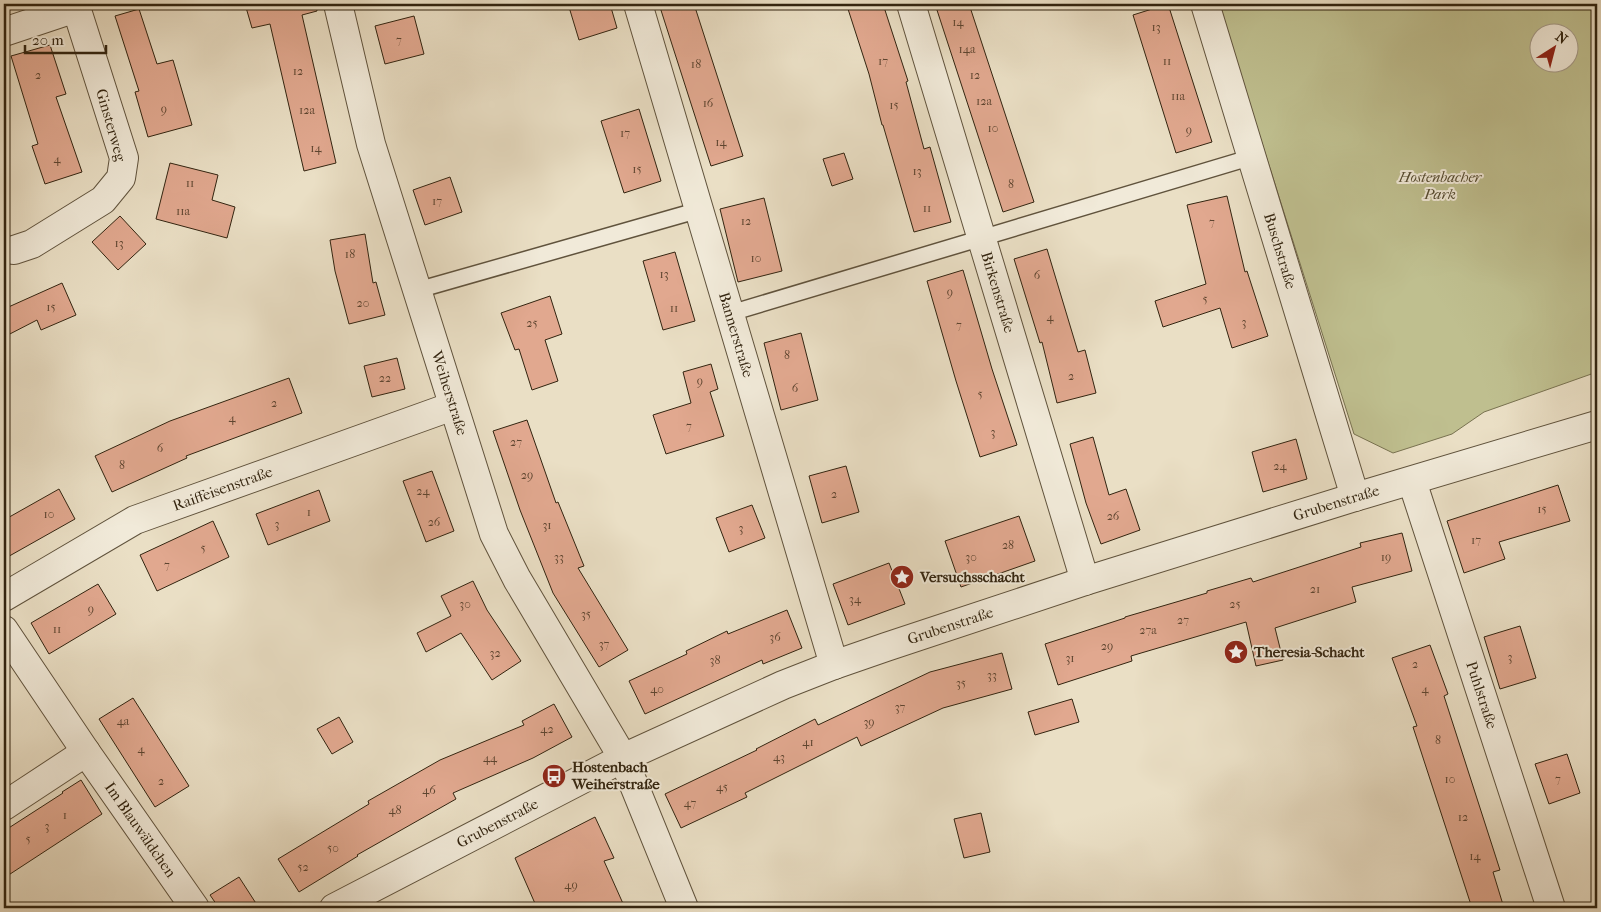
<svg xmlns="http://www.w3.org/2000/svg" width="1601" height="912" font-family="'IM FELL French Canon',serif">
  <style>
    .green { fill: #bfbf8f; stroke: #787250; fill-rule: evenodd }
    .building { fill: #e1a88f; stroke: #322410 }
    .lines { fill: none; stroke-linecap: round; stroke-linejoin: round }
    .service-casing { stroke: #60533d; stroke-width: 18 }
    .minor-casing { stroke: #60533d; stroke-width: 30 }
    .service { stroke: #f1ead9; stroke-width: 15 }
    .minor { stroke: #f1ead9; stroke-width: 28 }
    .labels { text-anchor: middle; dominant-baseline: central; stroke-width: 4; stroke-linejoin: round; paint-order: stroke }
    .number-label { font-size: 12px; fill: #5e4530 }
    .street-label { font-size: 15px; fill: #322410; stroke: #f1ead9 }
    .park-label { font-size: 15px; font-style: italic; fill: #554b30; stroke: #f1ead9 }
    .poi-label { font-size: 15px; font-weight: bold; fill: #322410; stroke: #f1ead9; text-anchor: start }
  </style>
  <rect width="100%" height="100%" fill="#eadfc5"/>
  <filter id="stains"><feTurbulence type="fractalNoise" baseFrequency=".004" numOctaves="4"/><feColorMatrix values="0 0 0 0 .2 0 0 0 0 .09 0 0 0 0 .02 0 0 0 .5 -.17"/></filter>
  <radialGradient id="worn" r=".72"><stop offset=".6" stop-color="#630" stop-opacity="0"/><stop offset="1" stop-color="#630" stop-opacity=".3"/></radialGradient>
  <path class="green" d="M1218 4H1597V372L1484 412 1452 434 1393 453 1354 434ZM1538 32H1568V62H1538Z"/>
  <path class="building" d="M245 4H316L317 11 302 15 336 163 304 171 270 24 252 28Z
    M581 4H610L617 28 579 40 569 7Z
    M659 4H694L743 156 711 166Z
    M865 4H883L908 81 906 82 924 149 930 147 951 222 914 232 883 125H882L869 74 848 9Z
    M935 4H969L1034 202 1003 212Z
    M1168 4 1212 142 1176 153 1133 15Z
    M139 9 157 64 173 60 192 125 148 137 135 92 139 91 115 16Z
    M414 16 424 54 385 64 375 26Z
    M50 45 66 94 56 97 82 172 45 184 32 146 38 144 11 56Z
    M639 109 661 181 624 193 601 121Z
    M844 153 853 179 832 186 823 159Z
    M170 163 218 175 212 200 235 207 227 238 156 219Z
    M450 177 462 212 425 225 413 190Z
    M1227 196 1245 272 1247 271 1268 336 1232 348 1220 308 1163 327 1155 301 1206 284 1187 205Z
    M764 198 782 271 738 282 720 209Z
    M120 216 146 244 118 270 92 242Z
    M365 234 373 283 376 282 385 315 349 324 335 271 330 240Z
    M1047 249 1078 352 1085 350 1096 393 1057 403 1042 342 1040 343 1014 259Z
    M675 252 695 321 663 330 643 261Z
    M963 270 992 369 1017 445 980 457 956 381 927 281Z
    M62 283 76 315 41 330 37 320 4 337V309Z
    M550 296 562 334 545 340 558 381 532 390 519 349 515 350 501 313Z
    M801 333 818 400 781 410 764 343Z
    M397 358 405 389 372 397 364 366Z
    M711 364 718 389 710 392 724 436 666 454 653 415 691 403 683 372Z
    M289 378 302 413 186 456 187 458 112 492 95 456 170 421Z
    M527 420 556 503 558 502 584 566 578 568 628 650 599 667 553 593 520 510 493 431Z
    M1093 437 1109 495 1126 489 1140 530 1101 544 1086 503 1070 444Z
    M1296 439 1307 479 1263 492 1252 452Z
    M846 466 859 512 822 523 809 476Z
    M432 471 454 531 426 542 403 481Z
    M1558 485 1570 521 1499 542 1505 559 1464 573 1447 521Z
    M59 489 75 519 4 559V520Z
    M319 490 330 521 268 545 256 514Z
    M752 505 765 538 729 552 716 518Z
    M1019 516 1035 561 961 587 945 541Z
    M213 521 229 557 157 591 140 555Z
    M1402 533 1412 571 1352 587 1356 602 1275 628 1283 660 1256 666 1246 622 1131 656 1132 661 1058 685 1045 644 1125 618V617L1207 593V591L1251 578 1253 582 1361 547 1360 543Z
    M889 563 905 604 848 625 833 584Z
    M473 581 487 610 521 661 492 680 461 633 426 652 417 633 451 616 441 596Z
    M98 584 116 614 49 654 31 623Z
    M787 610 802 648 763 664 762 660 645 714 629 681 687 654 686 651 727 631 728 634Z
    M1520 626 1536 678 1500 689 1484 637Z
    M1430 645 1448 694 1444 696 1500 870 1493 872 1504 908H1472L1413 727 1417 726 1392 658Z
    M1002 653 1012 689 943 708 861 746 857 737 745 793 747 797 681 828 665 794 757 750 756 749 815 719 818 725 930 672Z
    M133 698 189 786 155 807 99 719Z
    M1072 699 1079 722 1035 735 1028 712Z
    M554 704 572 737 533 758 453 793 456 799 357 855 358 856 299 892 278 859 369 804 368 801 440 760 524 725 522 721Z
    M339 717 353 742 332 754 317 729Z
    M1567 754 1580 793 1549 804 1535 764Z
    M81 780 102 814 4 878V831L63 793 62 792Z
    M981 813 990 852 964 858 954 819Z
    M595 817 614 858 604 861 625 908H537L515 858Z
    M239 877 259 908H219L210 895Z"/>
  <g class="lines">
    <g class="service-casing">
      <path id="service" d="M418 290 699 210
        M731 313 1252 157"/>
    </g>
    <g class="minor-casing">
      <g id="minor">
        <path id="s1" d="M338 4 371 144 494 534 517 579 623 758 684 908"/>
        <path id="s2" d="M638 4 834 665"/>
        <path id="s3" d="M911 4 1085 581"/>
        <path id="s4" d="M1205 4 1355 497"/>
        <path d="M4 32 76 8"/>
        <path d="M14 250 32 244 103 200 121 178 124 158 75 4"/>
        <path id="s5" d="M1412 481 1551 908"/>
        <path id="s6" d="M4 597 135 520 453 406"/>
        <path id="s7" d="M4 630 86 752 195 908"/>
        <path d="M4 806 86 752"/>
        <path id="s8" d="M334 908 623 758 783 685 834 665 886 647 1085 581 1355 497 1597 425"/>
      </g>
    </g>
    <use href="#service" class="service"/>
    <use href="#minor" class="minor"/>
  </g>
  <defs>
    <g id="sight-disc" transform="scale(1.25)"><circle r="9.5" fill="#8f2418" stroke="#f1ead9"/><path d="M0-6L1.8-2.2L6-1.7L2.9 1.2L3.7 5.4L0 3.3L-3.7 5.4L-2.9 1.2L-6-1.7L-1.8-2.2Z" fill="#fff"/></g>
    <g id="bus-disc" transform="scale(1.25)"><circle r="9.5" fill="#8f2418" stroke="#f1ead9"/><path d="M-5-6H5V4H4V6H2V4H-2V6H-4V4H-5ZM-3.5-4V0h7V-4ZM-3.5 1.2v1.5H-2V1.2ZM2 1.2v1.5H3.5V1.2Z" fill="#fff"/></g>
  </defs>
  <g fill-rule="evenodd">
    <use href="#sight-disc" x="902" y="577"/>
    <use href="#sight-disc" x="1236" y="652"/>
    <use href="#bus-disc" x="554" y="776"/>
  </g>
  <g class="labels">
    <g class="number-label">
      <text x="958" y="22">14</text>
      <text x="1156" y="27">13</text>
      <text x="399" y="40">7</text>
      <text x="967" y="49">14a</text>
      <text x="883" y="61">17</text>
      <text x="1167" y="61">11</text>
      <text x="696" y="64">18</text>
      <text x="298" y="71">12</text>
      <text x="38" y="75">2</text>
      <text x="975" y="75">12</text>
      <text x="1178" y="96">11a</text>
      <text x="984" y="101">12a</text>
      <text x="708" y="103">16</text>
      <text x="894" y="105">15</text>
      <text x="164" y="109">9</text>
      <text x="307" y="110">12a</text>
      <text x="993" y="128">10</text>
      <text x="1189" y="130">9</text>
      <text x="625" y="133">17</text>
      <text x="721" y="142">14</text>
      <text x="316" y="148">14</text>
      <text x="57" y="159">4</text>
      <text x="637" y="169">15</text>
      <text x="917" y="171">13</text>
      <text x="190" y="183">11</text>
      <text x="1011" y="184">8</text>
      <text x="437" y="201">17</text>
      <text x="927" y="208">11</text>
      <text x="183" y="211">11a</text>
      <text x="746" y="221">12</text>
      <text x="1212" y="222">7</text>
      <text x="119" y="243">13</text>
      <text x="350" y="254">18</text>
      <text x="756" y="258">10</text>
      <text x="664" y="274">13</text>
      <text x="1037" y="275">6</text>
      <text x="950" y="292">9</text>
      <text x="1205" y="299">5</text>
      <text x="363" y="303">20</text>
      <text x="51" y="307">15</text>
      <text x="674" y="308">11</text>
      <text x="1050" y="317">4</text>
      <text x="1244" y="322">3</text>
      <text x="532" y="323">25</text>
      <text x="959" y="325">7</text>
      <text x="787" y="355">8</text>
      <text x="1071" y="376">2</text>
      <text x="385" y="378">22</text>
      <text x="700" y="381">9</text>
      <text x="795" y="388">6</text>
      <text x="980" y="394">5</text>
      <text x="274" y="403">2</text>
      <text x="232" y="418">4</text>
      <text x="689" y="426">7</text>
      <text x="993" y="432">3</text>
      <text x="516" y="442">27</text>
      <text x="160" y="448">6</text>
      <text x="122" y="465">8</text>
      <text x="1280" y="466">24</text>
      <text x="527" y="475">29</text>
      <text x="423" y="491">24</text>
      <text x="834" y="494">2</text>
      <text x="1542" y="509">15</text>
      <text x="309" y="512">1</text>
      <text x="49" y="514">10</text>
      <text x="1113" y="516">26</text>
      <text x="434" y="522">26</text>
      <text x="277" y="524">3</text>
      <text x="547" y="525">31</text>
      <text x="741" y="528">3</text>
      <text x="1476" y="540">17</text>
      <text x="1008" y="545">28</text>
      <text x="203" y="548">5</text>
      <text x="559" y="557">33</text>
      <text x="971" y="557">30</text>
      <text x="1386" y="557">19</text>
      <text x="167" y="565">7</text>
      <text x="1315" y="589">21</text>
      <text x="855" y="599">34</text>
      <text x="465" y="604">30</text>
      <text x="1235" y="604">25</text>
      <text x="91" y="609">9</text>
      <text x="586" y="614">35</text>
      <text x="1183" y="620">27</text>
      <text x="57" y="629">11</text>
      <text x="1148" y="630">27a</text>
      <text x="775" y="637">36</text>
      <text x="604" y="644">37</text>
      <text x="1107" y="646">29</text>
      <text x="495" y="653">32</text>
      <text x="1510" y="657">3</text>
      <text x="1070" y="658">31</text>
      <text x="715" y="660">38</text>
      <text x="1415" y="664">2</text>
      <text x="992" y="675">33</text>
      <text x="961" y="683">35</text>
      <text x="657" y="689">40</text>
      <text x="1425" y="689">4</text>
      <text x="900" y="707">37</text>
      <text x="123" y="721">4a</text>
      <text x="869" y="722">39</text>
      <text x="547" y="729">42</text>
      <text x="1438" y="740">8</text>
      <text x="808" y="742">41</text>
      <text x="141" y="749">4</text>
      <text x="779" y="757">43</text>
      <text x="490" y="758">44</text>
      <text x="1450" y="779">10</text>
      <text x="1558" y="779">7</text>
      <text x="161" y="781">2</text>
      <text x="722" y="787">45</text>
      <text x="429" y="790">46</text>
      <text x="690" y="803">47</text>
      <text x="395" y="810">48</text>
      <text x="65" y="815">1</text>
      <text x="1463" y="817">12</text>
      <text x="47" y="826">3</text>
      <text x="28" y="839">5</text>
      <text x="333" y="848">50</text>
      <text x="1475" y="856">14</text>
      <text x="303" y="867">52</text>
      <text x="571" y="885">49</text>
    </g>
    <g class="street-label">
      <text transform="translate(111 125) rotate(74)">Ginsterweg</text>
      <text stroke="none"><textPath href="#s4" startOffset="258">Buschstraße</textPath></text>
      <text stroke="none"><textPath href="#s3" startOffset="301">Birkenstraße</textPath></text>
      <text stroke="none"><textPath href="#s2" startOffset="345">Bannerstraße</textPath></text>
      <text stroke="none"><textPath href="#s1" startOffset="405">Weiherstraße</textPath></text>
      <text stroke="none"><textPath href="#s6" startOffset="245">Raiffeisenstraße</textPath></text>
      <text stroke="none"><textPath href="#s8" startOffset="1084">Grubenstraße</textPath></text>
      <text stroke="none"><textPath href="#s8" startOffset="679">Grubenstraße</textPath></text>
      <text stroke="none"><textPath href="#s5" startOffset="225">Puhlstraße</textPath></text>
      <text stroke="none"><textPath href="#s8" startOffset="184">Grubenstraße</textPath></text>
      <text stroke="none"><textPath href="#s7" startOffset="242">Im Blauwäldchen</textPath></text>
    </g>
    <g class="park-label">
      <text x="1440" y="177">Hostenbacher<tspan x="1440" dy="17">Park</tspan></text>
    </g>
    <g class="poi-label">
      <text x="920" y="577">Versuchsschacht</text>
      <text x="1254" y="652">Theresia-Schacht</text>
      <text x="572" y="767">Hostenbach<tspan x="572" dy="17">Weiherstraße</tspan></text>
    </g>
  </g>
  <rect width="1601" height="912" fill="none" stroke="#eadfc5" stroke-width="20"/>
  <rect x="5" y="5" width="1591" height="902" fill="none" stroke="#322410" stroke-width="2.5"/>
  <rect x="10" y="10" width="1581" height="892" fill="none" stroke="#322410"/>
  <g transform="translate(1554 48) rotate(36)"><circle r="24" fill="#f1ead9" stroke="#a59b89"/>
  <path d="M0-4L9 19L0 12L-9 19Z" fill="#8f2418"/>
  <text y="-8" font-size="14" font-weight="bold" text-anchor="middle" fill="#322410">N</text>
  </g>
  <path d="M25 45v8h81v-8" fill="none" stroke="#322410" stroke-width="2.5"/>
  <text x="32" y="45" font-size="15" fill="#322410" stroke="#f1ead9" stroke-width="4" paint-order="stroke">20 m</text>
  <rect width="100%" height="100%" filter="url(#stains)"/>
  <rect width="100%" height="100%" fill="url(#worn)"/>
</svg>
